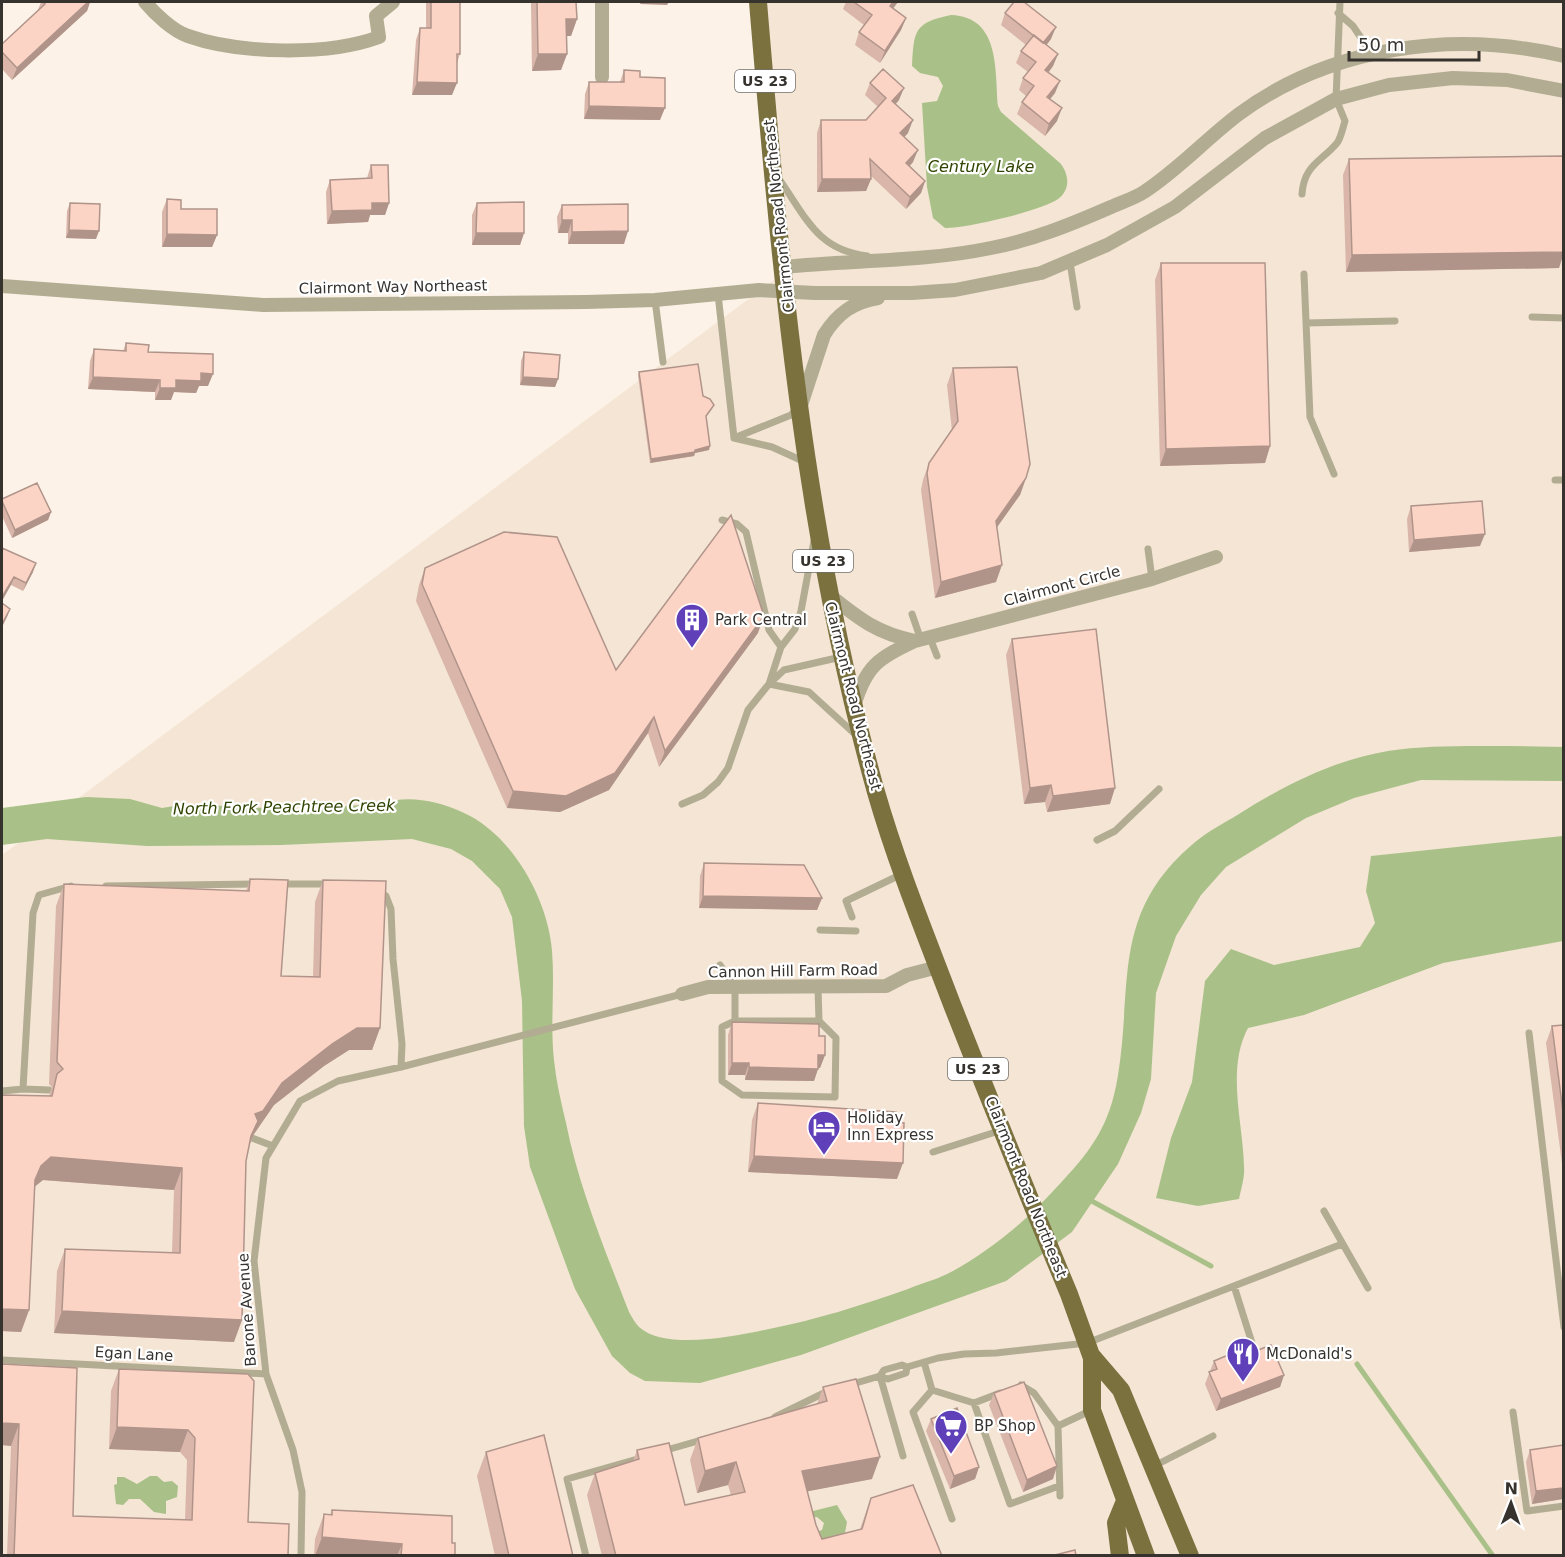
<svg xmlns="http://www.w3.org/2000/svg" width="1565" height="1557" font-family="'DejaVu Sans',sans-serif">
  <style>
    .built { fill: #f4e5d4 }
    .water { fill: #a9c188 }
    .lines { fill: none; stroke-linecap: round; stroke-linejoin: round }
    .stream { stroke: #a9c188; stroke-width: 5 }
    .lane { stroke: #b2ad92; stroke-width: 7 }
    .street { stroke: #b2ad92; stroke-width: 14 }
    .primary { stroke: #7a713f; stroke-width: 18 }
    .wall { fill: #d9b6a9 }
    .shaded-wall { fill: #b0948a }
    .building { fill: #fcd4c5; stroke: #b0948a; stroke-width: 1.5 }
    .labels { text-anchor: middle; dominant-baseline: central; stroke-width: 4.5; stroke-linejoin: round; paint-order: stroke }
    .shield { fill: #fff; stroke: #72706d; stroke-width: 1.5 }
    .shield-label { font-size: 14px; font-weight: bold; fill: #36322e }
    .street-label { font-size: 15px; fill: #36322e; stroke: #fff }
    .poi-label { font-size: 15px; fill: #36322e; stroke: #fff; text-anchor: start }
    .water-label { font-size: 16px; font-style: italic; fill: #304401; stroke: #fff }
  </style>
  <rect width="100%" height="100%" fill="#fcf2e7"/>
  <path class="built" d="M765 2H1563V1555L2 1556V855L774 280Z"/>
  <path class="water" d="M951 15C1000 17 995 69 998 106L1001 112 1060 163C1069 174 1071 189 1058 199 1041 211 967 228 945 228L933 218 927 187 922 103 937 101 943 86 938 77 920 73 912 66C914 30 914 23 951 15Z
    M1509 746 1564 747 1563 781 1421 780 1354 798 1306 818 1226 867 1201 895 1176 936 1156 993 1151 1079 1141 1113 1118 1164 1072 1232 1006 1281 801 1355 700 1383 645 1381 630 1373 612 1356 575 1289 530 1167 524 1126 522 1001 512 917 500 889 472 861 451 849 412 839 282 845 147 846 47 839 2 845V808L86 797 130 799 162 808 186 804 302 810 383 803C409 795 437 801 462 812 511 833 548 898 552 951 555 987 550 1024 554 1060 556 1081 561 1102 566 1123 579 1188 605 1250 629 1312 632 1317 635 1323 639 1327 665 1351 737 1336 769 1329 816 1320 862 1305 908 1289 922 1283 939 1279 953 1271 992 1249 1025 1222 1055 1189 1090 1152 1110 1127 1118 1075 1133 983 1111 913 1194 843 1207 832 1224 823 1239 814 1285 785 1334 760 1388 751 1427 745 1469 746 1509 746Z
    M1563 836V941L1443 963 1304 1015 1248 1028C1226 1069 1243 1122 1244 1167 1245 1177 1241 1189 1239 1199L1198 1206 1156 1198 1171 1138 1192 1082 1205 981 1231 949 1274 965 1360 947 1375 923 1366 891 1371 856Z
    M150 1476H157L164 1482 172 1481 178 1486 177 1497 166 1501V1514L154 1512 140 1499H129L123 1505 116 1504 114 1485 117 1484V1477H124L137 1484Z
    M837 1505 847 1522 845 1533 821 1545 814 1533 822 1530 824 1523 817 1517 811 1518 809 1512Z"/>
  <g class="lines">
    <path class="stream" d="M1088 1199 1211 1266
      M1357 1364 1493 1556"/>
    <path class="lane" d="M1338 13 1353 26 1372 54
      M779 179C806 217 817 250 867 256
      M1302 194C1304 165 1321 162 1337 143 1341 138 1343 127 1345 121L1336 99 1340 2
      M1070 262 1077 307
      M1304 274 1310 417 1334 474
      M718 294 734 438
      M655 300 663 362
      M1532 317 1564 318
      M1306 323 1395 321
      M734 438 772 447 805 462
      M734 438 791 415 796 409
      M1555 480H1564
      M722 520 737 524 746 532 769 630 781 647
      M814 541 801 611 795 629 781 647 769 684 809 692 856 735
      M1148 549 1152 579
      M912 614 921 640
      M930 638 937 656
      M682 804 703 795 718 782 728 768 748 710 769 684 784 670 841 657
      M1097 840 1115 831 1159 789
      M280 884H329
      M106 886 257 884
      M378 890 386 896 391 909 393 959 402 1044 401 1067
      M852 917 846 901 902 874
      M820 930 856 931
      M720 965 735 987V1021
      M818 988 819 1021 836 1038 835 1097 742 1095 722 1081V1027L735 1021H819
      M1529 1033 1564 1327
      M23 1089 49 1090
      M2 1091 23 1089 33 913 39 895 71 886
      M252 1138 273 1146
      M933 1152 1002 1130
      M1324 1211 1368 1288
      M1234 1286 1252 1343
      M2 1360 266 1374
      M924 1362 932 1390 913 1412 952 1519
      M880 1376 884 1370 902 1365 907 1367 938 1358 964 1354 996 1353 1087 1343 1342 1244
      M880 1376 903 1456
      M849 1385 880 1376 888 1379 906 1373 907 1367
      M1021 1385 1034 1393 1058 1426
      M932 1390 974 1403 1010 1504 1059 1486
      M974 1403 1000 1393
      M1513 1412 1527 1511 1564 1506
      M775 1417 830 1390
      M663 1451 705 1439
      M1154 1466 1213 1436
      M1060 1496 1058 1426 1092 1410
      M301 1556 302 1492 293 1450 266 1374 254 1261 266 1158 300 1101 338 1081 401 1067 682 994
      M586 1556 567 1479 641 1458"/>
    <path class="street" d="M145 2C155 14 173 31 188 36 239 54 328 56 379 37L376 16 393 2
      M602 77V2
      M784 267C852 260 924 262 991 248 1033 240 1072 224 1111 207 1122 202 1135 198 1144 192 1178 170 1207 138 1239 114 1331 46 1454 30 1564 56
      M2 286 263 305 586 302 655 300 759 290 815 293H912L955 290 1041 273 1107 245 1175 207 1265 138 1336 99 1389 85 1453 78 1507 80 1564 91
      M801 405 824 335C837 314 853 302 878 298
      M828 594C858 618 876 633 915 641
      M854 706C866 666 878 658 915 641L1152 579 1216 557
      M682 994 708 987 886 986 907 975 938 967"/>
    <path class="primary" d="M758 2C780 266 804 535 876 792 897 865 926 936 953 1007 991 1103 1029 1198 1069 1294L1092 1358V1410L1146 1556
      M1091 1355 1121 1390 1190 1556
      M1120 1556 1116 1523 1125 1501"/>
  </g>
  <path class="wall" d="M41 2H90L87 11 12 80 2 69V44L38 10Z
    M426 2H460V54L457 63 452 95H412L416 40 420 28H426Z
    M531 2H576L577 19 571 36H566L567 54 561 70 532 71Z
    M846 2H898L893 8 906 18 901 30 880 63 855 45 859 32 864 25 843 9Z
    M1005 13 1051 39 1046 45 1058 54 1053 66 1049 72 1055 93 1050 99 1057 121 1045 136 1017 114 1022 102 1026 96 1019 90 1023 78 1028 72 1016 63 1021 51 1026 45 1001 25Z
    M624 70 640 77 660 120 584 119 585 94 589 82H620Z
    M870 83 899 100 896 104 908 133 904 137 913 162 910 166 925 181 921 193 906 209 870 175 871 179 866 191 817 192V133L821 120H866L878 107 865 95Z
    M1349 159 1559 268 1346 272 1343 175Z
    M371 165 389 203 385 215H370L368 222 327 224 326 192 330 180 367 178Z
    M167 199 217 235 212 247H162V212Z
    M70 203 96 239 66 238 67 211Z
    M477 203 524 233 520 245H472V215Z
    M562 205 624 244H568V233H558L557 217Z
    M1161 263 1270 446 1265 463 1160 466 1155 280Z
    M126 343 148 352 208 386H199L196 393 174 392 171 400H155V392L88 389 90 361 94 349 123 351Z
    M524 352 558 379 555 387 520 385 521 361Z
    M953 368 1026 478 1020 495 997 527 996 582 935 598 921 490 923 480 929 463 952 431 947 385Z
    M639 372 703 396 712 409 706 417 709 450 695 453 694 456 650 463 638 376Z
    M2 499 51 512 48 520 12 538 2 516Z
    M1411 506 1480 546 1409 552 1407 519Z
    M2 548 33 572 23 591 11 585Z
    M425 568 616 670 758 633 659 767 648 733 609 790 560 812 507 808 416 601 419 585Z
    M1012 639 1110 804 1047 812 1045 802 1024 804 1006 655Z
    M704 863 822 898 817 910 699 908 700 876Z
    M250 879 281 976 313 977 315 902 323 880 380 1028 372 1050H349L324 1066 274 1105 254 1134 250 1144 246 1161 234 1342 54 1333 57 1271 65 1249 172 1253 174 1190 43 1180 34 1187 29 1310 21 1332 2 1331V1095L49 1096 52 1087 49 1084 56 906 64 884 246 891Z
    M732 1022 825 1055 820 1068H818L814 1081 745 1080V1075H728V1035Z
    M1563 1025V1171L1546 1043 1552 1026Z
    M758 1103 894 1122 897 1179 748 1172 752 1120Z
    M1243 1356 1284 1375 1280 1387 1216 1411 1205 1384 1214 1361Z
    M2 1364 73 1516 185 1520 187 1460 180 1452 109 1449 111 1391 119 1369 248 1374V1522L288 1556H7L11 1446 2 1445Z
    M823 1387 872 1479 807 1491 816 1525 822 1539 860 1529 871 1498 942 1556H602L587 1495 595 1473 633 1461 637 1450 685 1505 731 1495 728 1485 697 1493 690 1460 698 1438 817 1404Z
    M994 1393 1053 1479 1023 1492 989 1405Z
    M931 1419 979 1467 975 1479 950 1489 926 1431Z
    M1563 1445V1499L1532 1504 1526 1462 1530 1450Z
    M486 1452 573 1556H495L477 1476Z
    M332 1510 452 1543 455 1556H314L315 1539 324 1514 330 1515Z"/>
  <path class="shaded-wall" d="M88 2H90L87 11 12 80 17 68Z
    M641 2H669L667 5 640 4Z
    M893 2H898L885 19 890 6Z
    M906 18 901 30 880 63 885 51Z
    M566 19H577L571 36H560Z
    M1056 27 1051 39 1039 55 1043 43Z
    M538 54H567L561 70 532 71Z
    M1058 54 1053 66 1041 82 1045 70Z
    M1060 81 1055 93 1042 109 1047 97Z
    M417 82 457 83 452 95H412Z
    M904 88 899 100 887 113 892 101Z
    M589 106 665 108 660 120 584 119Z
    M1062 108 1057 121 1045 136 1049 124Z
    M913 120 908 133 896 146 900 133Z
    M918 150 913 162 901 175 906 163Z
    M822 179H871L866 191 817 192Z
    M925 181 921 193 906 209 910 197Z
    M372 203H389L385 215H370L368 222 327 224 332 211Z
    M562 220H572L568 233H558Z
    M69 230 99 231 96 239 66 238Z
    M628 231 624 244H568L572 232Z
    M476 233H524L520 245H472Z
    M167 234 217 235 212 247H162Z
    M1563 252V256L1559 268 1346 272 1352 255Z
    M201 373 213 374 208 386H199L196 393 174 392 171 400H155L160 388 176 380Z
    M93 377 160 380 155 392 88 389Z
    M523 377 558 379 555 387 520 385Z
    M710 446 709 450 695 453 694 456 650 463 651 459Z
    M1270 446 1265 463 1160 466 1166 449Z
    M1026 478 1020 495 990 537 996 521Z
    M51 512 48 520 12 538 15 530Z
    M1485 534 1480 546 1409 552 1414 540Z
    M36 563 33 572 23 591 26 583Z
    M1002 565 996 582 935 598 941 582Z
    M14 577 11 585 2 601V597Z
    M10 609 7 617 2 627V624Z
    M764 616 758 633 659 767 665 751Z
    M654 717 648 733 609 790 560 812 507 808 513 791Z
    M1051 785 1045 802 1024 804 1030 788Z
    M1115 788 1110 804 1047 812 1053 796Z
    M703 896 822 898 817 910 699 908Z
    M357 1028H380L372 1050H349L324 1066 274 1105 254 1134 250 1143 255 1114 282 1083 332 1044Z
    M818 1055H825L820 1068 814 1067Z
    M732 1063H749L745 1075H728Z
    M749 1067 818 1069 814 1081 745 1080Z
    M754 1156 903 1163 897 1179 748 1172Z
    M51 1157 182 1168 174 1190 43 1180 33 1188 35 1180 41 1166Z
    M2 1309 29 1310 21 1332 2 1331Z
    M62 1311 242 1320 234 1342 54 1333Z
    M1284 1375 1280 1387 1216 1411 1221 1399Z
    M2 1423 19 1424 11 1446 2 1445Z
    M117 1427 188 1430 180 1452 109 1449Z
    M880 1457 872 1479 794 1494 802 1471Z
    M736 1462 728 1485 697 1493 705 1471Z
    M1057 1466 1053 1479 1023 1492 1027 1480Z
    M979 1467 975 1479 950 1489 954 1476Z
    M1563 1488V1499L1532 1504 1536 1491Z
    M322 1537 402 1544 397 1556H315Z"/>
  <path class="building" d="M43 2H88L17 68 2 52V44L45 4Z
    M431 2H460V54H457V83L417 82 420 28H431Z
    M537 2H576L577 19H566L567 54H538Z
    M854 2H893L890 6 906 18 885 51 859 32 872 15Z
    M1014 2H1024L1056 27 1043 43 1005 13Z
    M1034 35 1058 54 1045 70 1060 81 1047 97 1062 108 1049 124 1022 102 1034 86 1023 78 1036 62 1021 51Z
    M883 69 904 88 892 101 913 120 900 133 918 150 906 163 925 181 910 197 870 159 871 179H822L821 120H866L886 98 870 83Z
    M624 70 640 71V77L665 78V108L589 106V82H624Z
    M1563 156V252L1352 255 1349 159Z
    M371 165H388L389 203H372V210L332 211 330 180 372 178Z
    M167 199 181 200V209H217V235L167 234Z
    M524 202V233H476L477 203Z
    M70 203 100 204 99 231 69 230Z
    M628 204V231L572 232V220H562V205Z
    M1161 263H1265L1270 446 1166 449Z
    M126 343 149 345 148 352 213 354V374L201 373V381L176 380V388H160V380L93 377 94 349 126 351Z
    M524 352 560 355 558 379 523 377Z
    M698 364 703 396 710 399 714 405 706 416 710 446 695 450V452L651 459 639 372Z
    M1017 367 1030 464 1026 478 996 521 1002 565 941 582 927 473 929 463 958 421 953 368Z
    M37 483 51 512 15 530 2 501V499Z
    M1482 501 1485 534 1414 540 1411 506Z
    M731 515 764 616 665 751 654 717 615 773 566 796 513 791 422 584 425 568 504 532 557 537 616 670Z
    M2 548 36 563 26 583 14 577 2 597Z
    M2 603 10 609 2 624Z
    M1096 629 1115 788 1053 796 1051 785 1030 788 1012 639Z
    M704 863 804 865 822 898 703 896Z
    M250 879 288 880 281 976 320 977 323 880 386 881 380 1028H357L332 1044 282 1083 263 1111 255 1114 258 1121 251 1136 246 1161 242 1320 62 1311 65 1249 180 1253 182 1168 51 1157 41 1166 35 1180 29 1310 2 1309V1095L52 1096 57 1074 63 1069 57 1062 64 884 249 891Z
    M732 1022 819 1024V1036H825V1055H818V1069L749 1067V1063H732Z
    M1563 1025V1112L1552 1026Z
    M758 1103 896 1112 894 1122 904 1123 903 1163 754 1156Z
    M1271 1345 1284 1375 1221 1399 1209 1372 1217 1369 1214 1361 1240 1350 1243 1356Z
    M2 1364 77 1368 73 1516 192 1520 195 1438 188 1430 117 1427 119 1369 248 1374 254 1381 248 1522 289 1524 288 1556H14L19 1424 2 1423Z
    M856 1379 880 1457 802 1471 816 1525 822 1539 862 1529 871 1498 913 1485 942 1556H616L595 1473 639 1459 637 1450 669 1443 685 1505 745 1492 736 1462 705 1471 698 1438 827 1401 823 1387Z
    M1024 1382 1057 1466 1027 1480 994 1393Z
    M957 1408 979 1467 954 1476 931 1419Z
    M544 1435 573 1556H509L486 1452Z
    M1563 1445V1488L1536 1491 1530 1450Z
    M332 1510 452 1516V1543H455V1556H401L402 1544 322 1537 324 1514 332 1515Z
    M1075 1550 1076 1556H1051Z"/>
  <defs>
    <g id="building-pin" transform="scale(1.725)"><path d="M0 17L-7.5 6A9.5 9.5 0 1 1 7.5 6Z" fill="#5f40b9" stroke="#fff"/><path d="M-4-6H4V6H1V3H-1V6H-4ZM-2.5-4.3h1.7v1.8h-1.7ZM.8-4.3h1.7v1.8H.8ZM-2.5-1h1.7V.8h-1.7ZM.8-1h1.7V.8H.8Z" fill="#fff"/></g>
    <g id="hotel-pin" transform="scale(1.725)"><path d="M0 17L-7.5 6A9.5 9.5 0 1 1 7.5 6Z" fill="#5f40b9" stroke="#fff"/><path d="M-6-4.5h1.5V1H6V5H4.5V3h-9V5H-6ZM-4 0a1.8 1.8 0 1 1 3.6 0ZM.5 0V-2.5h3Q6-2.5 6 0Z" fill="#fff"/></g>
    <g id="restaurant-pin" transform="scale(1.725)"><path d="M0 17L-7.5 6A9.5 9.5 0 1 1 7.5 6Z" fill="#5f40b9" stroke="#fff"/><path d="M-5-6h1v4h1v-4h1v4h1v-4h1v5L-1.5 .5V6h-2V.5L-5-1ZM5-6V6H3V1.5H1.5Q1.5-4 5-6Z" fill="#fff"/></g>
    <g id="supermarket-pin" transform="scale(1.725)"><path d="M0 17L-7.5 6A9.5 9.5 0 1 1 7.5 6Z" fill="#5f40b9" stroke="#fff"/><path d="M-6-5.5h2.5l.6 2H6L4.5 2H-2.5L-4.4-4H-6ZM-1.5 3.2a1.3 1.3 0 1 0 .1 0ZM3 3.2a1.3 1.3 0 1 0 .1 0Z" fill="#fff"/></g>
  </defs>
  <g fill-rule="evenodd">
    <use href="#building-pin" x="692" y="620"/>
    <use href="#hotel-pin" x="824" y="1127"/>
    <use href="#restaurant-pin" x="1243" y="1354"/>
    <use href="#supermarket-pin" x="951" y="1426"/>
  </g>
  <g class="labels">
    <g class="shield">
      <rect x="735" y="70" width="60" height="22" rx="4.5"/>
      <rect x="793" y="550" width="60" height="22" rx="4.5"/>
      <rect x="948" y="1058" width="60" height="22" rx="4.5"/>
    </g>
    <g class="shield-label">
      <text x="765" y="81">US 23</text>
      <text x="823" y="561">US 23</text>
      <text x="978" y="1069">US 23</text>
    </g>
    <g class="street-label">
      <text transform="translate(779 216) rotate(-96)">Clairmont Road Northeast</text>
      <text transform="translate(393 287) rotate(-1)">Clairmont Way Northeast</text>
      <text transform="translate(1062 586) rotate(-15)">Clairmont Circle</text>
      <text transform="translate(853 696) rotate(76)">Clairmont Road Northeast</text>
      <text transform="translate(793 971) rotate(-1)">Cannon Hill Farm Road</text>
      <text transform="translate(1026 1187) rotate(68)">Clairmont Road Northeast</text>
      <text transform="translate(247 1310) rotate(-94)">Barone Avenue</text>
      <text transform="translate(134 1354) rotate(3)">Egan Lane</text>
    </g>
    <g class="poi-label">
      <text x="715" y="620">Park Central</text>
      <text x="847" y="1118">Holiday<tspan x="847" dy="17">Inn Express</tspan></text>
      <text x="1266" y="1354">McDonald's</text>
      <text x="974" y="1426">BP Shop</text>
    </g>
    <g class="water-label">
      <text x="981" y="166">Century Lake</text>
      <text transform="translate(284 807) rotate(-1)">North Fork Peachtree Creek</text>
    </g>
  </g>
  <rect width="1565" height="1557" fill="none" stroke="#36322e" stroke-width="6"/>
  <g transform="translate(1511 1503) rotate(1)" stroke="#ffffff" stroke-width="4.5" paint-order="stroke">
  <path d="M0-4.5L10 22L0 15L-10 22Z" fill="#36322e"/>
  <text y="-9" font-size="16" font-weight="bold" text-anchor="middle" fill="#36322e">N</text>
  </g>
  <path d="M1349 51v9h130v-9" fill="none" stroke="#36322e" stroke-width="3"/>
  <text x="1358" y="51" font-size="18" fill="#36322e" stroke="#ffffff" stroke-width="4.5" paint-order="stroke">50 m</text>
</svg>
